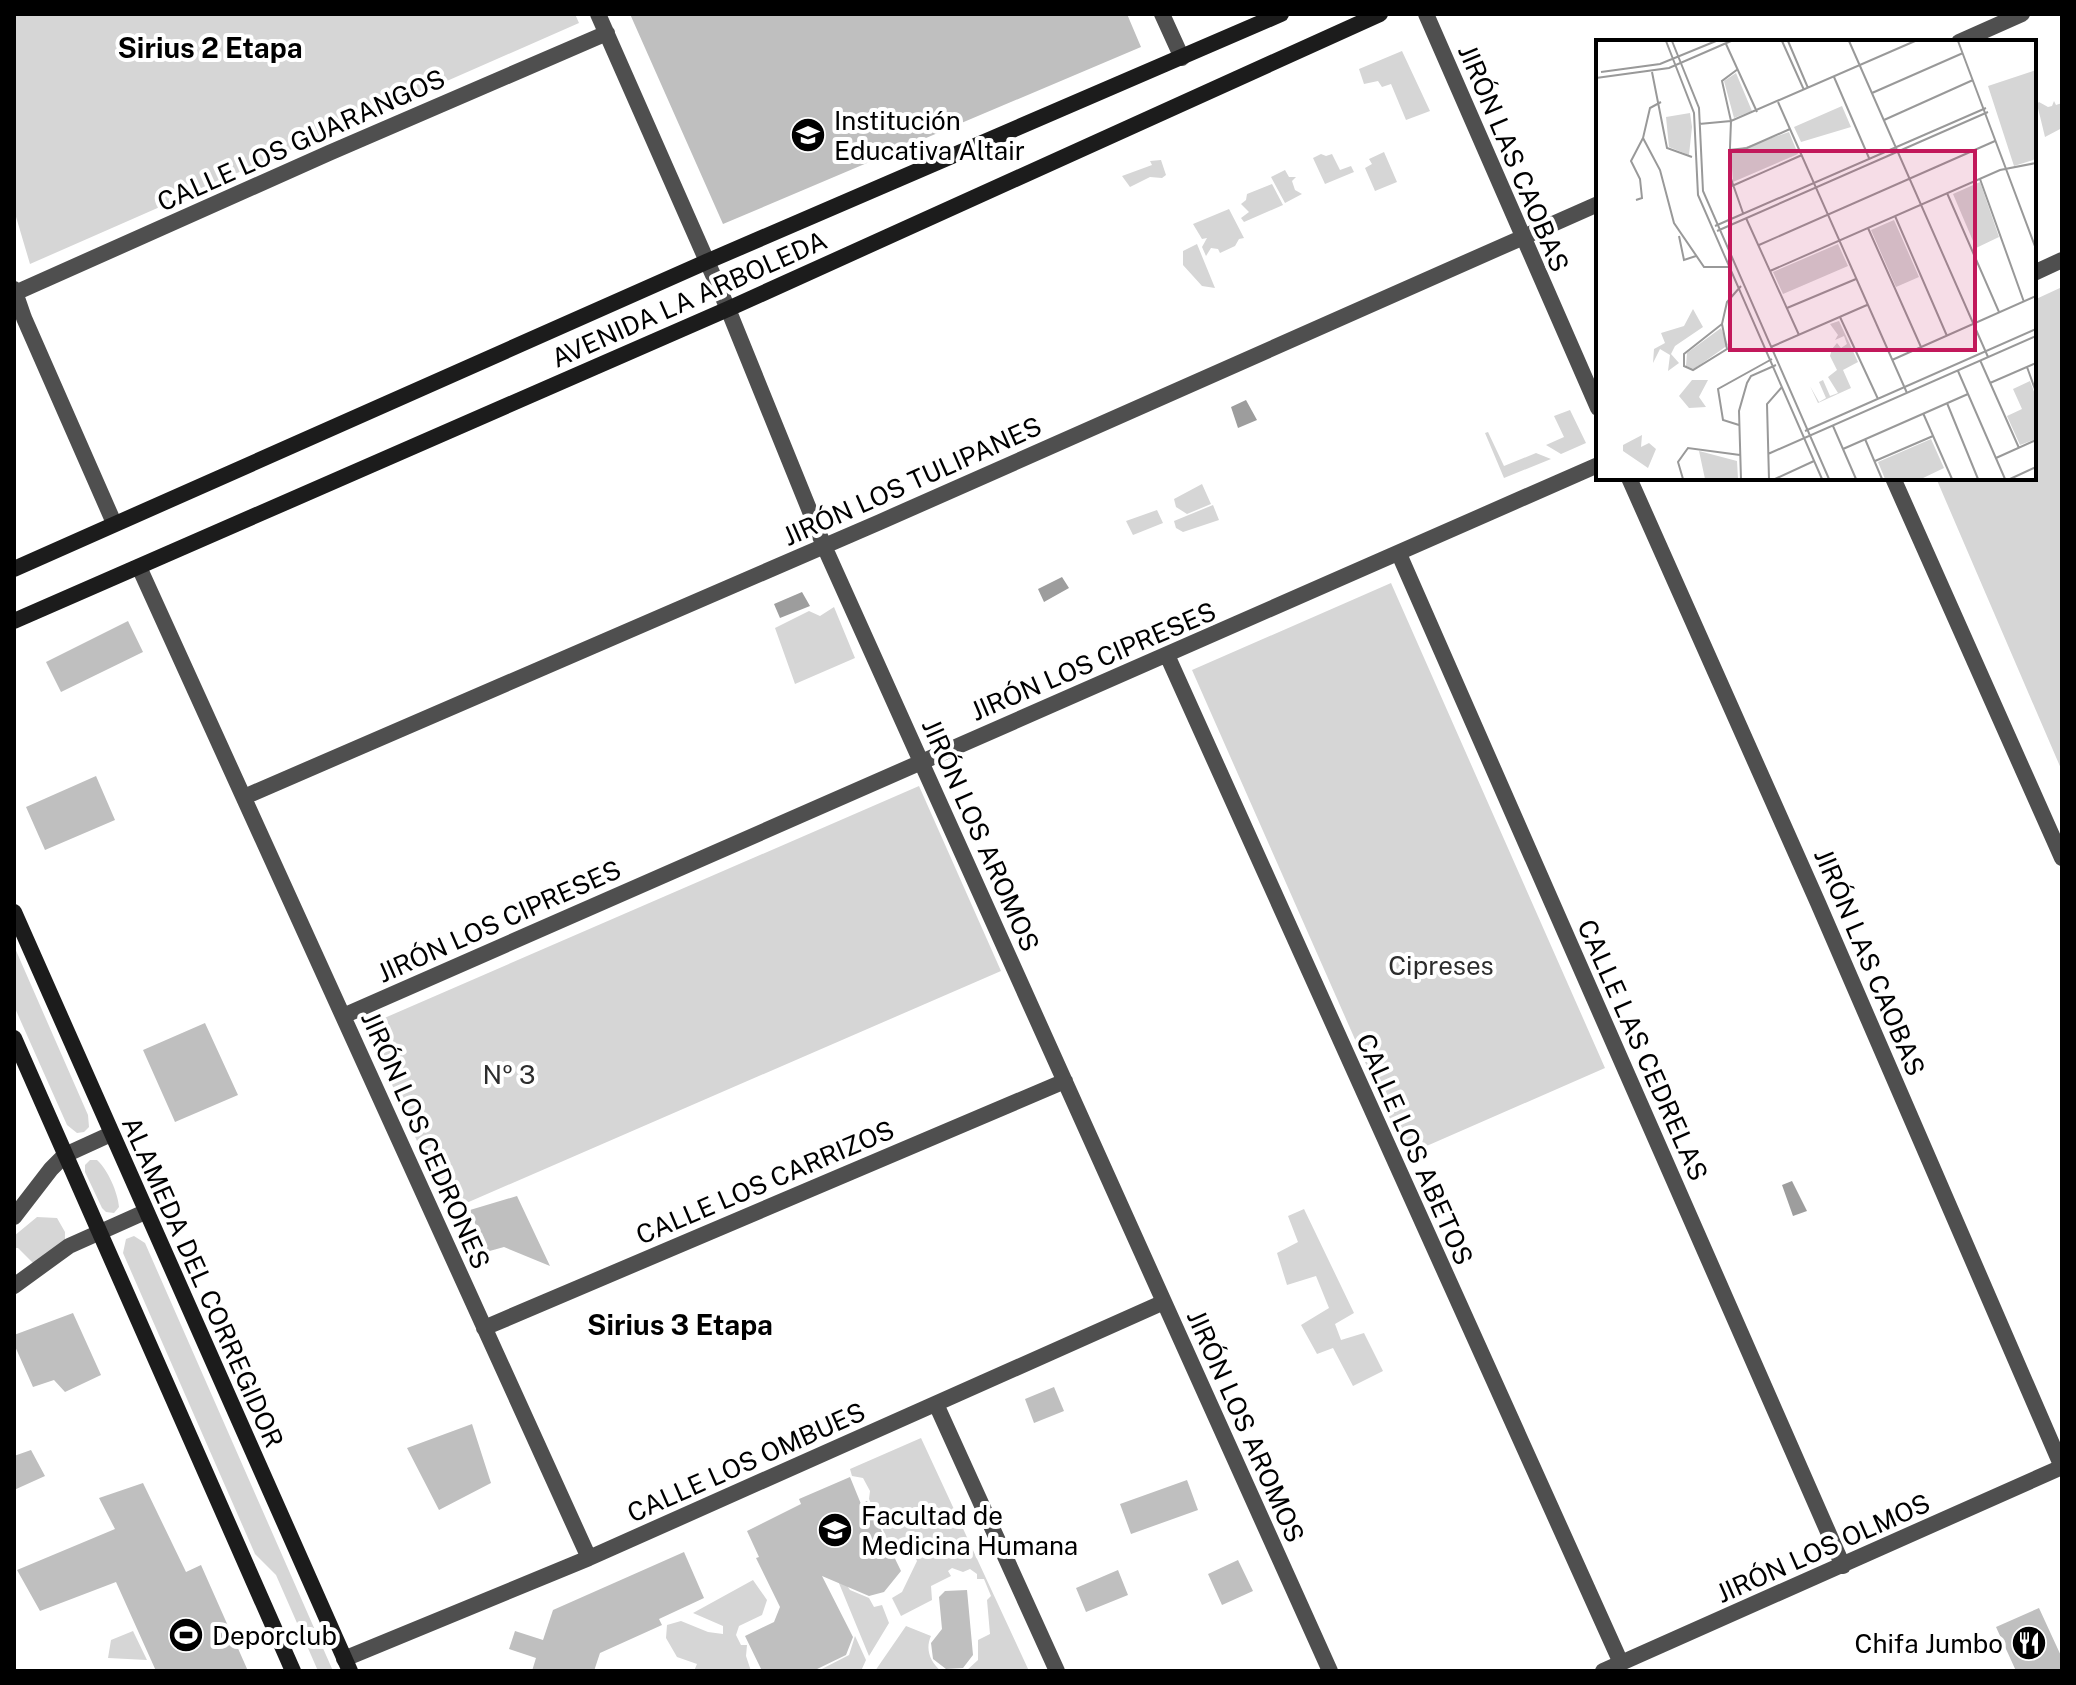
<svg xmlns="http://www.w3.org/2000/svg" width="2076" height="1685" font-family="'Public Sans',sans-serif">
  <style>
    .green { fill: #d6d6d6 }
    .water { fill: #9d9d9d }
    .building { fill: #bfbfbf }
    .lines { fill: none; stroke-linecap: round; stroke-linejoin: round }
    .street { stroke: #4f4f4f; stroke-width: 16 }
    .secondary { stroke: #1c1c1c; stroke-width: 16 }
    .labels { text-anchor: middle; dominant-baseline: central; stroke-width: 8; stroke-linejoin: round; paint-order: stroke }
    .poi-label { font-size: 26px; fill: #000; stroke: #fff; text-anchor: start }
    .street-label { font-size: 26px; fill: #000; stroke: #fff }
    .park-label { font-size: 26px; fill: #2d2d2d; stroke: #fff }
    .neighbourhood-label { font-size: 28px; font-weight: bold; fill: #000; stroke: #fff }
    .inset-road { fill: none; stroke: #999; stroke-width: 2 }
    .view { fill: #c2185b; fill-opacity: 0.15; stroke: #c2185b; stroke-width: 4 }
    .inset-edge { fill: none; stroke: #000; stroke-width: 4 }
  </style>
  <rect width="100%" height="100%" fill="#fff"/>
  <path class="green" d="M14 14H575L579 23 30 264 14 210Z
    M1402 51 1430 111 1406 120 1391 84 1382 87 1378 81 1364 84 1359 69Z
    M2054 101 2056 105 2062 103V128L2045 137 2037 104 2039 102 2048 107 2052 106Z
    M1384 152 1397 182 1375 191 1365 168 1372 164 1369 159Z
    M1321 154 1326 156 1332 154 1340 170 1351 166 1354 172 1325 184 1313 158Z
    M1161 160 1166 175 1162 178 1150 177 1130 187 1122 176 1152 165 1150 161Z
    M1285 170 1289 177H1296L1292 181 1295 190 1302 194 1285 203 1271 177Z
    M1272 184 1283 205 1244 222 1241 218 1249 212 1241 204 1246 200 1247 194Z
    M1229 209 1244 238 1239 239 1235 246 1220 253 1218 249 1211 248 1206 256 1202 247 1207 238 1202 239 1193 224Z
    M1197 244 1215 288 1202 286 1183 265V251Z
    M2062 287V771L1936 478H2034V300Z
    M1570 410 1586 443 1561 454 1546 445 1564 437 1554 416Z
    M1488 432 1504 466 1536 453 1551 459 1504 478 1485 433Z
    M1202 484 1211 504 1187 514 1176 507 1174 499Z
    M1213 505 1219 520 1183 532 1176 528 1174 521Z
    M1157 510 1163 523 1133 535 1126 521Z
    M1391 583 1605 1068 1406 1155 1192 670Z
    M834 607 855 658 795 684 775 628 809 611 820 616Z
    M919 786 1001 971 448 1211 366 1026Z
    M14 946 88 1115 89 1127 84 1132 77 1133 67 1125 14 1006Z
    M90 1160H97C108 1170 118 1193 119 1207L114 1213 106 1212 102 1208 85 1172V1165Z
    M1304 1209 1354 1313 1335 1324 1341 1340 1364 1333 1383 1371 1353 1386 1333 1348 1317 1354 1301 1325 1329 1308 1316 1276 1287 1285 1277 1253 1298 1242 1288 1216Z
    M37 1217 57 1218 65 1232V1243L34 1264 18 1248H14V1236Z
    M134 1236 145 1243 333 1671H318L276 1575 255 1554 123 1253 126 1239Z
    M921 1438 1029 1671H966L978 1660V1640L990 1634 987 1600 991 1596 984 1579H977V1574L970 1569 963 1572 952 1568 948 1571 951 1576 931 1586 932 1600 901 1616 892 1598 902 1592 917 1561 906 1538 895 1550 893 1543 888 1541 869 1499 870 1491 863 1478 852 1476 850 1469Z
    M839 1574 850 1590 869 1598 874 1607 882 1605 889 1623 869 1656 836 1576Z
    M753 1580 767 1600 762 1615 739 1626 736 1635 741 1645H747L746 1656 751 1671H694L697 1664 677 1657 666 1638 667 1625 681 1621 708 1632 723 1634V1626L693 1613Z
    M906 1626 931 1636C925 1649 930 1662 941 1671H875Z
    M133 1631 147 1660 108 1658 111 1640Z
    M855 1636 866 1660 861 1671H818L849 1655Z"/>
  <path class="water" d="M1246 400 1257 420 1238 428 1231 407Z
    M1062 577 1069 588 1044 602 1038 589Z
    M802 592 810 606 780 618 774 604Z
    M1792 1181 1807 1211 1793 1216 1782 1185Z"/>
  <path class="building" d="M630 14H1127L1141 47 723 224Z
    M128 621 143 652 61 692 46 662Z
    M96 776 115 820 45 850 26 807Z
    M205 1023 238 1095 175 1122 143 1050Z
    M517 1196 550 1266 504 1247 486 1252 470 1210Z
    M73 1313 101 1375 65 1392 54 1380 33 1387 14 1344V1335Z
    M1054 1387 1064 1411 1034 1423 1025 1399Z
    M472 1424 491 1483 439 1510 407 1448Z
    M31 1450 45 1476 14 1490V1456Z
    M850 1477 861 1504 867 1501 901 1571 884 1592 869 1596 822 1576 853 1637 846 1655 813 1671H762L745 1636 774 1622 780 1607 756 1558 759 1557 747 1531 801 1504 799 1499Z
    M1187 1480 1198 1510 1131 1534 1120 1504Z
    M143 1483 186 1572 201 1565 248 1671H156L116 1582 40 1611 17 1570 115 1529 99 1498Z
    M684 1552 704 1598 659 1619 662 1625 600 1653 594 1671H532L536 1658 509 1649 515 1631 543 1640 553 1610Z
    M1238 1560 1253 1591 1222 1605 1208 1574Z
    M1118 1570 1128 1595 1086 1612 1076 1588Z
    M967 1590 973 1655 963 1668 946 1669 933 1659 931 1643 942 1629 939 1597 945 1591Z
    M2039 1608 2062 1658V1671H2016L1996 1627Z"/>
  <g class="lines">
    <path class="street" d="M598 14 728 309 824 546 1330 1671
      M1162 14 1182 58
      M1426 14 1598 408
      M1959 42 2022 14
      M2034 273 2062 260
      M14 289 24 318 114 523
      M15 293 329 153 607 33
      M1629 478 1818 903 2062 1467
      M1893 478 2062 858
      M1399 554 1843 1566
      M139 567 589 1558
      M1167 655 1621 1663
      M244 797 880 522 1598 204
      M343 1016 1598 465
      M14 1217 51 1169 65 1155 111 1134
      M14 1286 69 1246 145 1212
      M484 1328 1065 1081
      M936 1404 1057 1671
      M344 1659 589 1558 1164 1302
      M1603 1671 2062 1467"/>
    <path class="secondary" d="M14 569 706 262 1281 14
      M14 621 728 309 1380 14
      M14 912 350 1671
      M14 1038 293 1671"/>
  </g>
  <defs>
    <g id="school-disc" transform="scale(1.8)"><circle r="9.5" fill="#000" stroke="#fff"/><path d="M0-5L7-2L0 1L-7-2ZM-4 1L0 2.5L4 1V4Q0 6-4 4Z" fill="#fff"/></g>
    <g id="university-disc" transform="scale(1.8)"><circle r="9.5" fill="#000" stroke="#fff"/><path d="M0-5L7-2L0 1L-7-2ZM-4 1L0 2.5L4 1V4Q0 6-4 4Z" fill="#fff"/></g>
    <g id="stadium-disc" transform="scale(1.8)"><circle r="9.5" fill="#000" stroke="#fff"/><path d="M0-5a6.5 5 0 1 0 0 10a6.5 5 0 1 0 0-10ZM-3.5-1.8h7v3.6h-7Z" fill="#fff"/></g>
    <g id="restaurant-disc" transform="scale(1.8)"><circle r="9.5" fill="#000" stroke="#fff"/><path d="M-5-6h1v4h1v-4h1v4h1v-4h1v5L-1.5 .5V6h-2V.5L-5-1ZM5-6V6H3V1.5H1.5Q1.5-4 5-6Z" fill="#fff"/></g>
  </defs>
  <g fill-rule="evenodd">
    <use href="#school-disc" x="808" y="135"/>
    <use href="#university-disc" x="835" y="1530"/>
    <use href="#stadium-disc" x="186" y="1635"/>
    <use href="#restaurant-disc" x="2029" y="1643"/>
  </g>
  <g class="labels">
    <g class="poi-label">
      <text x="834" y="120">Institución<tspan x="834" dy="30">Educativa Altair</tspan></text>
      <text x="861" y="1515">Facultad de<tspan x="861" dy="30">Medicina Humana</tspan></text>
      <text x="212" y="1635">Deporclub</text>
      <text x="2003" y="1643" text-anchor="end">Chifa Jumbo</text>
    </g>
    <g class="street-label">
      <text transform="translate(301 140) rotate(-24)">CALLE LOS GUARANGOS</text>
      <text transform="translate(1514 158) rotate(67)">JIRÓN LAS CAOBAS</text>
      <text transform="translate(689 299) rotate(-24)">AVENIDA LA ARBOLEDA</text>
      <text transform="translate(912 481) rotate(-24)">JIRÓN LOS TULIPANES</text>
      <text transform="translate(1093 661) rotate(-23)">JIRÓN LOS CIPRESES</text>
      <text transform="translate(981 835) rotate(66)">JIRÓN LOS AROMOS</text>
      <text transform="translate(499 921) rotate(-24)">JIRÓN LOS CIPRESES</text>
      <text transform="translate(1870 962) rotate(67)">JIRÓN LAS CAOBAS</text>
      <text transform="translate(1643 1050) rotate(66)">CALLE LAS CEDRELAS</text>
      <text transform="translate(426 1140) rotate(66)">JIRÓN LOS CEDRONES</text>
      <text transform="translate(1415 1149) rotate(66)">CALLE LOS ABETOS</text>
      <text transform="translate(765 1182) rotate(-23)">CALLE LOS CARRIZOS</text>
      <text transform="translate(203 1282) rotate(66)">ALAMEDA DEL CORREGIDOR</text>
      <text transform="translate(1246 1426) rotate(66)">JIRÓN LOS AROMOS</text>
      <text transform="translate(746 1462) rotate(-24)">CALLE LOS OMBUES</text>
      <text transform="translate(1823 1548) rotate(-24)">JIRÓN LOS OLMOS</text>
    </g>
    <g class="park-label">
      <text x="1441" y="965">Cipreses</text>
      <text x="509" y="1074">Nº 3</text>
    </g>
    <g class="neighbourhood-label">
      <text x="210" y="47">Sirius 2 Etapa</text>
      <text x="680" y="1324">Sirius 3 Etapa</text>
    </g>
  </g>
  <g transform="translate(1596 40)">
    <rect width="440" height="440" fill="#fff"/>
    <path d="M440 30V119L418 126 392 46ZM140 33 156 71 138 78 128 41ZM246 66 255 87 205 102 198 87ZM94 73 96 87 93 115 73 107 70 77ZM193 92 202 114 137 142 135 112ZM384 142 403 197 380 208 357 154ZM298 180 323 237 300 247 275 190ZM242 204 252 226 187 254 177 232ZM97 269 107 287 79 306 75 314 83 323 72 331 74 315 64 309 57 323 58 309 69 303 65 293 88 286ZM243 281 262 322 247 330 255 348 222 363 214 346 223 362 230 358 223 342 227 340 234 356 242 353 232 337 241 330 234 316 236 309 241 303 245 308 251 304 248 296 239 300 242 295 234 284ZM125 288 132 305 98 329 90 326 91 313ZM96 340H112L103 357 110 367 93 368 83 356ZM434 341 440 357V399L424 405 411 376 426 369 417 349ZM46 395 45 407 53 403 60 409 52 428 27 411V405ZM335 399 348 428 325 439H289L282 422ZM103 411 141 421 142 439H109Z" fill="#d6d6d6"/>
    <path class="inset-road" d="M70 1 98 73 102 155 226 439M76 1 103 68 107 151 233 439M186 1 208 50M192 1 212 48M253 1 392 317M362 1 440 209M130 4 161 72M142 29 126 41 135 81 133 133 147 173M5 32 64 24 120 1M56 32 71 108 96 117M238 37 273 118M0 38 73 28 135 1M276 53 367 13M65 62 54 68 47 98 64 130 78 183 108 227H133M182 62 311 353M288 80 377 40M103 84 135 81 319 1M133 110 151 108 194 89M384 139 428 262M136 146 206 115M351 153 403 272M40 160 46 158 44 139 35 121 47 98M299 176 351 296M150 178 203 295M119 186 390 68M272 188 325 307M121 191 392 72M83 196 88 220 100 216M163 205 399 101M174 231 404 130 440 123M191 268 260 239M244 277 282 359M126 284 131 309 97 330 88 326V314L126 284 131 262 145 246M175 307 271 265M296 320 440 256M384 320 423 408M431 327 440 352M362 331 409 439M394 343 440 323M351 363 382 439M327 373 356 439M143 385 127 380 122 349 176 319M237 386 260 439M209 391 440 289M269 399 286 439M247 409 372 354M172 414 440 296M400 418 440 400M279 421 337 396M87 439 82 422 92 408 144 415M145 439 143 371 151 343 155 336 180 325M173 439 171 364 186 347M179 439 218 421M414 439 440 427"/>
    <path class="view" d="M134 111H379V310H134Z"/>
    <rect width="440" height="440" class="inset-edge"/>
  </g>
  <rect width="2076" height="1685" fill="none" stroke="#000000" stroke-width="32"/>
</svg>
